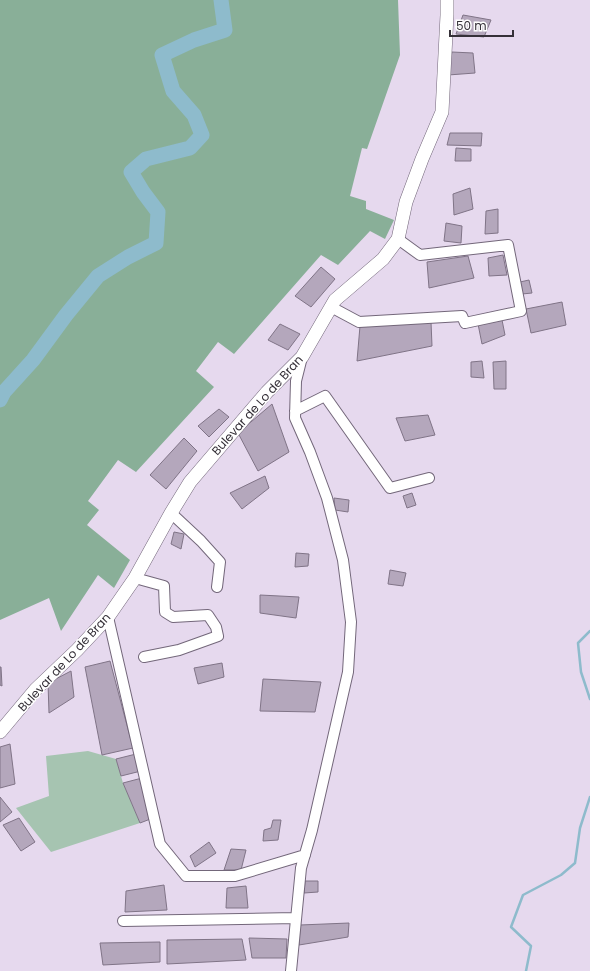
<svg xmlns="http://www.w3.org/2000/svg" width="590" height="971" font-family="Poppins,sans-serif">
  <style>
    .green { fill: #a6c4b1 }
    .forest { fill: #89af98 }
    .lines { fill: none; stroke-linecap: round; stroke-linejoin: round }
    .stream { stroke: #8ebbcc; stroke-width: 2.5 }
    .river { stroke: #8ebbcc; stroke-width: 15 }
    .building { fill: #b4a7bc; stroke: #807487 }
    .street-casing { stroke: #73677a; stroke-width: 12 }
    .secondary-casing { stroke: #73677a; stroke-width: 14 }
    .street { stroke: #fff; stroke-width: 10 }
    .secondary { stroke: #fff; stroke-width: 13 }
    .labels { text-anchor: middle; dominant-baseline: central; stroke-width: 3; stroke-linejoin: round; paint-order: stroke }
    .street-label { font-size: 12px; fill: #353038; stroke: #fff }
  </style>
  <rect width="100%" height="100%" fill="#e6d9ee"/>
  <path class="green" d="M88 751 116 759 123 783 140 823 51 852 16 808 49 796 46 756Z"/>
  <path class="forest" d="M0 0H398L400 55 367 149 362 148 350 196 366 201V209L394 220 385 239 370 231 338 265 321 255 234 354 218 342 196 371 214 387 136 472 118 460 88 501 99 510 87 525 130 560 114 588 98 575 61 631 49 598 0 620Z"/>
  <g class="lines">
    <path class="stream" d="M590 631 578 643 581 672 590 699
      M526 971 531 946 511 927 523 895 561 875 575 863 580 828 590 797"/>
    <path class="river" d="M0 400 4 392 33 360 66 315 98 276 128 257 156 243 158 212 143 192 131 172 146 159 190 148 202 135 194 115 173 91 162 55 194 40 225 30 221 0"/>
  </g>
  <path class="building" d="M463 15 491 20 484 37 456 34Z
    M452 52 473 53 475 73 448 75Z
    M450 133H482L481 146 447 145Z
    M456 148 471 149V161H455Z
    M470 188 473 209 454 215 453 194Z
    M498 209V233L485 234 486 211Z
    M446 223 462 226 461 243 444 241Z
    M503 255 507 275 489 276 488 258Z
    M468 256 474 278 429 288 427 262Z
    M321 267 335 279 311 307 295 296Z
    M529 280 532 293 522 294 520 282Z
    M562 302 566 325 531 333 526 309Z
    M502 320 505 335 482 344 478 324Z
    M431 322 432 346 357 361 360 326Z
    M280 324 300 334 288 350 268 340Z
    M482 361 484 378 471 377V362Z
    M506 361V389H494L493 362Z
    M272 404 289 452 258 471 238 433Z
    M219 409 229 417 209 437 198 426Z
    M428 415 435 435 405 441 396 418Z
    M184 438 197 451 166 489 150 475Z
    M265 476 269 488 242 509 230 493Z
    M412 493 416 505 407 508 403 496Z
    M334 498 349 500 348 512 335 510Z
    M174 532 184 534 181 549 171 544Z
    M296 553 309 554 308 566 295 567Z
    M390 570 406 573 403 586 388 584Z
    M260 595 299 597 296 618 260 613Z
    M110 661 133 748 102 755 85 667Z
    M222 663 224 677 198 684 194 668Z
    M0 667H1L2 686 0 685Z
    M71 671 74 697 49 713 48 683Z
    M263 679 321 682 315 712 260 711Z
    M10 744 15 784 0 788V747Z
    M136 754 141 771 121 776 116 759Z
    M142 778 153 818 140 823 123 783Z
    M0 797 12 812 0 822Z
    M19 818 35 842 21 851 3 825Z
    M273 820H281L278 840 263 841 264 830 271 828Z
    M209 842 216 853 195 867 190 856Z
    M231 849 246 850 241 870H224Z
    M305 881H318V892L304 893Z
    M164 885 167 910 125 912 126 891Z
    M246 886 248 908H226L227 888Z
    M349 923 348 937 299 945 300 925Z
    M249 938 287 939 286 958H252Z
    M242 939 246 960 167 964V940Z
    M160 942V962L103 965 100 943Z"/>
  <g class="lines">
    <g class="street-casing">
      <path id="street" d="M331 307 359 322 462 316 465 323 521 311 508 245 420 255 398 239
        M295 411 325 396 390 488 429 478
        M171 513 201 541 220 562 217 587
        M135 578 164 586 165 612 173 617 208 615 216 627 218 636 179 650 144 657
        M108 617 160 844 186 876H235L305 855
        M123 921 296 918
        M291 971 301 868 312 830 348 672 351 622 343 560 327 498 310 452 295 418 296 381 302 357"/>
    </g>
    <g class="secondary-casing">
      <path id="secondary" d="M0 732 36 689 77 650 108 617 135 578 171 513 190 482 267 392 302 357 335 300 383 259 398 239 406 202 422 159 442 112 447 15V0"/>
    </g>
    <use href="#street" class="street"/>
    <use href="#secondary" class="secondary"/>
  </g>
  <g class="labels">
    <g class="street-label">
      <text transform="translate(257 405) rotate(-48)">Bulevar de Lo de Bran</text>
      <text transform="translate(64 662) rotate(-47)">Bulevar de Lo de Bran</text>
    </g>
  </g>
  <path d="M450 30v6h63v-6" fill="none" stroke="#353038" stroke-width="2"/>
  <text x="456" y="30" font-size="12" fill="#353038" stroke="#ffffff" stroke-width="3" paint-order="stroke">50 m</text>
</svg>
